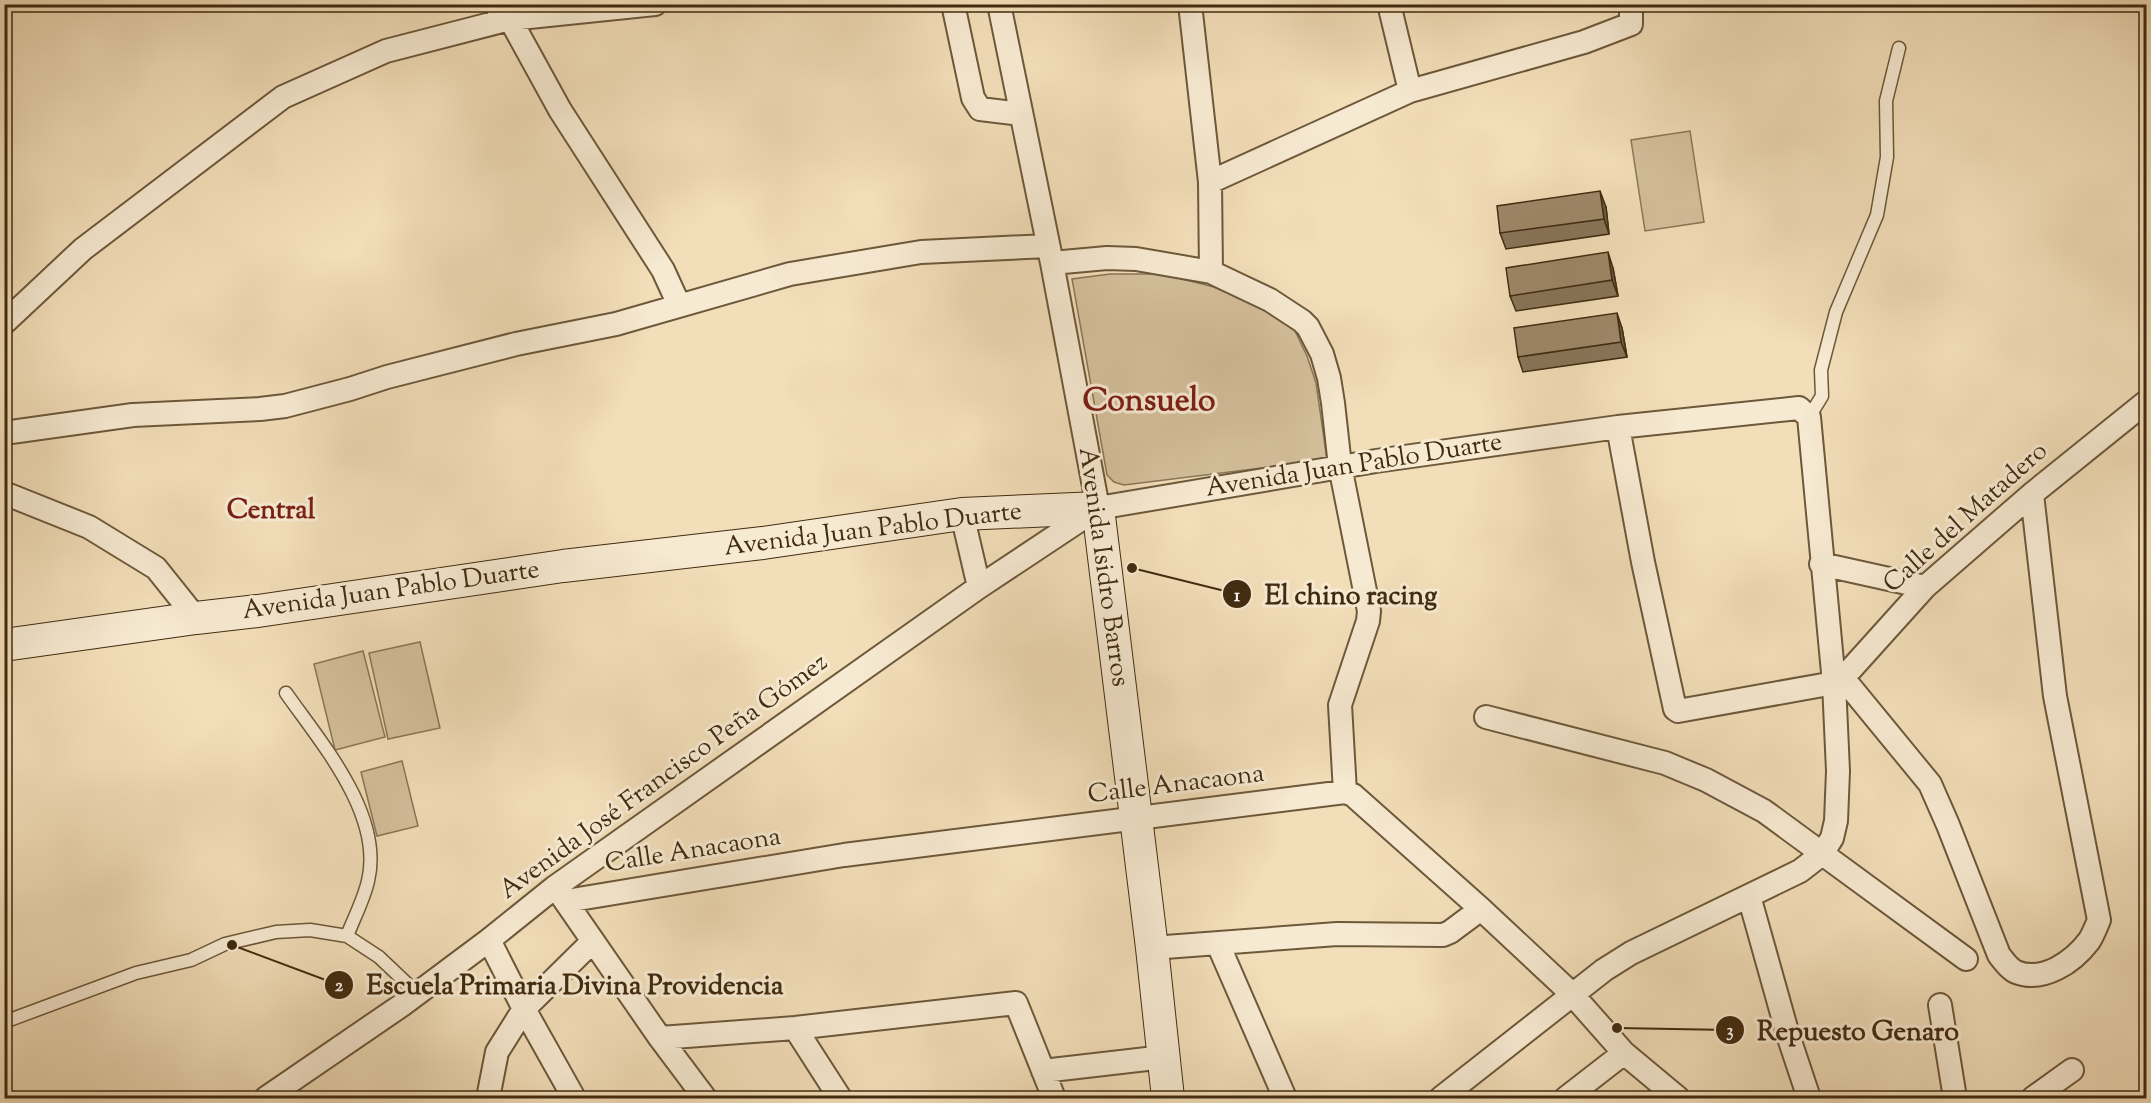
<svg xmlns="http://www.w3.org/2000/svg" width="2151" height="1103" font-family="'Sorts Mill Goudy',serif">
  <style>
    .green { fill: #d4c09c; stroke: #8a7656; stroke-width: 1.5 }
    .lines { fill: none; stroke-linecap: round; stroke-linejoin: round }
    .lane-casing { stroke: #6d583a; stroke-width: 15 }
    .street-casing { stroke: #6d583a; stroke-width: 26 }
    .secondary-casing { stroke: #412b10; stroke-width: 34 }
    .lane { stroke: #f7ead2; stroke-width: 12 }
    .street { stroke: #f7ead2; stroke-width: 22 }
    .secondary { stroke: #f7ead2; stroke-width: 32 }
    .wall { fill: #877559; stroke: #412b10; stroke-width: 1.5 }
    .shaded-wall { fill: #6e5f49; stroke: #412b10; stroke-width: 1.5 }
    .building { fill: #9d8868; stroke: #412b10; stroke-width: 1.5 }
    .labels { text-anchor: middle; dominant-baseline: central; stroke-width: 6; stroke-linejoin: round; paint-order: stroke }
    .street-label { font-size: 26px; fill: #412b10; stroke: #f7ead2 }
    .neighbourhood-label { font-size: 27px; font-weight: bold; fill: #7a1f14; stroke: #f7ead2 }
    .district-label { font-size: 32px; font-weight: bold; fill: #7a1f14; stroke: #f7ead2 }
    .leader { fill: none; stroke: #412b10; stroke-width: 2 }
    .callout-dot { fill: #412b10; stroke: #f7ead2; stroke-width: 2 }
    .mark-label { font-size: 18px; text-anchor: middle; font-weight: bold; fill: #fff }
    .callout-label { font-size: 27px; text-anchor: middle; font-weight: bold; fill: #412b10; stroke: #f7ead2; stroke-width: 6; stroke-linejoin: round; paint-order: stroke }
  </style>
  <rect width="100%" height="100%" fill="#f2deb9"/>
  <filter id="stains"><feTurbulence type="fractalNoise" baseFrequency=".00333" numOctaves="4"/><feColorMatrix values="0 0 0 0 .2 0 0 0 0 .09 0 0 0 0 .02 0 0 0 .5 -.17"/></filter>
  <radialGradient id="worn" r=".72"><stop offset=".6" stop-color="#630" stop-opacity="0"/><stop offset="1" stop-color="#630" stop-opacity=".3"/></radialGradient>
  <path class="green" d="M1690 131 1704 222 1645 231 1631 140Z
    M1110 274H1162L1214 287 1260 306 1295 331 1307 356 1316 383 1327 460 1124 485 1114 482 1107 475 1072 279Z
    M420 642 440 728 388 739 369 653Z
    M363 651 385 737 335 750 314 664Z
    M402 761 418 826 377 836 361 772Z"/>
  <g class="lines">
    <g class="lane-casing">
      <path id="lane" d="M1809 417 1822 396 1821 370 1836 312 1877 215 1887 157 1886 101 1899 48
        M286 693C321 743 384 815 368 881 364 899 354 918 347 936
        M4 1022 136 973 191 960 225 944 276 932 310 930 347 936 379 957 418 994"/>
    </g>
    <g class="street-casing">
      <path id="street" d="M494 4 510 19 560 110 663 270 679 305
        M953 4 973 98 980 109 1021 114
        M999 4 1052 263 1098 508
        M1190 4 1210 182 1211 272
        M1389 4 1410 91
        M1210 182 1410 91 1584 42 1631 24V4
        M1052 263 1107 258 1136 259 1211 272 1270 300 1302 321 1308 327 1322 354 1329 378 1333 403 1340 466 1369 611 1368 621 1340 705 1345 792
        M4 323 83 249 283 97 386 51 510 19 655 4
        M1618 427 1643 562 1675 709 1678 711 1834 683
        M4 433 133 415 260 409 285 406 350 389 387 377 516 344 616 324 790 274 921 252 1047 246
        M4 493 89 527 156 568 196 618
        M962 514 979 587
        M1821 564 1925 587
        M1843 678 1930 784 1948 825 1999 955C2004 961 2009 969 2016 972 2043 983 2073 962 2089 941 2093 935 2096 927 2099 920L2055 696 2032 494
        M1834 688 1925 587 2032 494 2146 402
        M1486 717 1665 763 1706 780 1764 811 1966 959
        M559 892 660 1038 705 1098
        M1749 896 1788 1035 1809 1098
        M566 901 844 855 1345 792 1353 795 1481 909 1572 994 1624 1053 1678 1098
        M489 940 524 1009 574 1098
        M1218 944 1285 1098
        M1152 948 1337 934 1443 935 1450 932 1481 909
        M1940 1005 1955 1098
        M795 1028 840 1098
        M660 1038 795 1028 1016 1003 1054 1098
        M1043 1071 1164 1057
        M266 1098 402 1005 489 940 555 887 979 587 1098 508 1376 461 1618 427 1799 408 1809 417 1834 683 1838 771 1836 821 1832 838 1822 854 1800 871 1631 953 1604 970 1441 1098
        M488 1098 497 1052 524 1009 593 941
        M1566 1098 1624 1053
        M2033 1098 2072 1070"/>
    </g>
    <g class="secondary-casing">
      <path id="secondary" d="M4 645 196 618 258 611 563 566 763 543 962 514 1098 508 1152 948 1168 1098"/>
    </g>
    <use href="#lane" class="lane"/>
    <use href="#street" class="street"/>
    <use href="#secondary" class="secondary"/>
  </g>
  <path class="wall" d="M1606 207 1609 234 1506 249 1500 233Z
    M1613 268 1618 296 1516 311 1510 296Z
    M1622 328 1627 357 1523 372 1518 357Z"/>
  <path class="shaded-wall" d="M1600 191 1606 207 1609 234 1604 219Z
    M1608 252 1613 268 1618 296 1612 280Z
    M1617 313 1622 328 1627 357 1621 342Z"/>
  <path class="building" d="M1600 191 1604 219 1500 233 1497 206Z
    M1608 252 1612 280 1510 296 1506 268Z
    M1617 313 1621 342 1518 357 1514 328Z"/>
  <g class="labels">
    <g class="street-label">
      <text transform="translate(1354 466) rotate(-9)">Avenida Juan Pablo Duarte</text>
      <text transform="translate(1966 518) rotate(-42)">Calle del Matadero</text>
      <text transform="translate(873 530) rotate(-7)">Avenida Juan Pablo Duarte</text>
      <text transform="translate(1103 567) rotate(82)">Avenida Isidro Barros</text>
      <text transform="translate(391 591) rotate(-8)">Avenida Juan Pablo Duarte</text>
      <text transform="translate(664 777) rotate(-36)">Avenida José Francisco Peña Gómez</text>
      <text transform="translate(1176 785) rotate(-7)">Calle Anacaona</text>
      <text transform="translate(693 851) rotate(-9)">Calle Anacaona</text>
    </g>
    <g class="neighbourhood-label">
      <text x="271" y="511">Central</text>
    </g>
    <g class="district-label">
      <text x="1149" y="402">Consuelo</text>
    </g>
  </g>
  <path class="leader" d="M1132 568L1237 594M232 945L339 985M1617 1028L1730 1030"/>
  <g class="callout-dot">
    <circle cx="1132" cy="568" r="6"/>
    <circle cx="232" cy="945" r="6"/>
    <circle cx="1617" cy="1028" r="6"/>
    <circle cx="1237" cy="594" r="15"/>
    <circle cx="339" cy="985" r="15"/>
    <circle cx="1730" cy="1030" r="15"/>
  </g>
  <g class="mark-label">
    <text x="1237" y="601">1</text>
    <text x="339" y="991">2</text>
    <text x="1730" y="1036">3</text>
  </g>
  <g class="callout-label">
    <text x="1351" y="604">El chino racing</text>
    <text x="575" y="994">Escuela Primaria Divina Providencia</text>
    <text x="1858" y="1040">Repuesto Genaro</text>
  </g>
  <rect width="2151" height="1103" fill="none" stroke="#f2deb9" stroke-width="24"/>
  <rect x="6" y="6" width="2139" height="1091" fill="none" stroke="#412b10" stroke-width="3"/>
  <rect x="12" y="12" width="2127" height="1079" fill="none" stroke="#412b10" stroke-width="1.5"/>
  <rect width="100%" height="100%" filter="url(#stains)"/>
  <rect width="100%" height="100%" fill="url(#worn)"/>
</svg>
